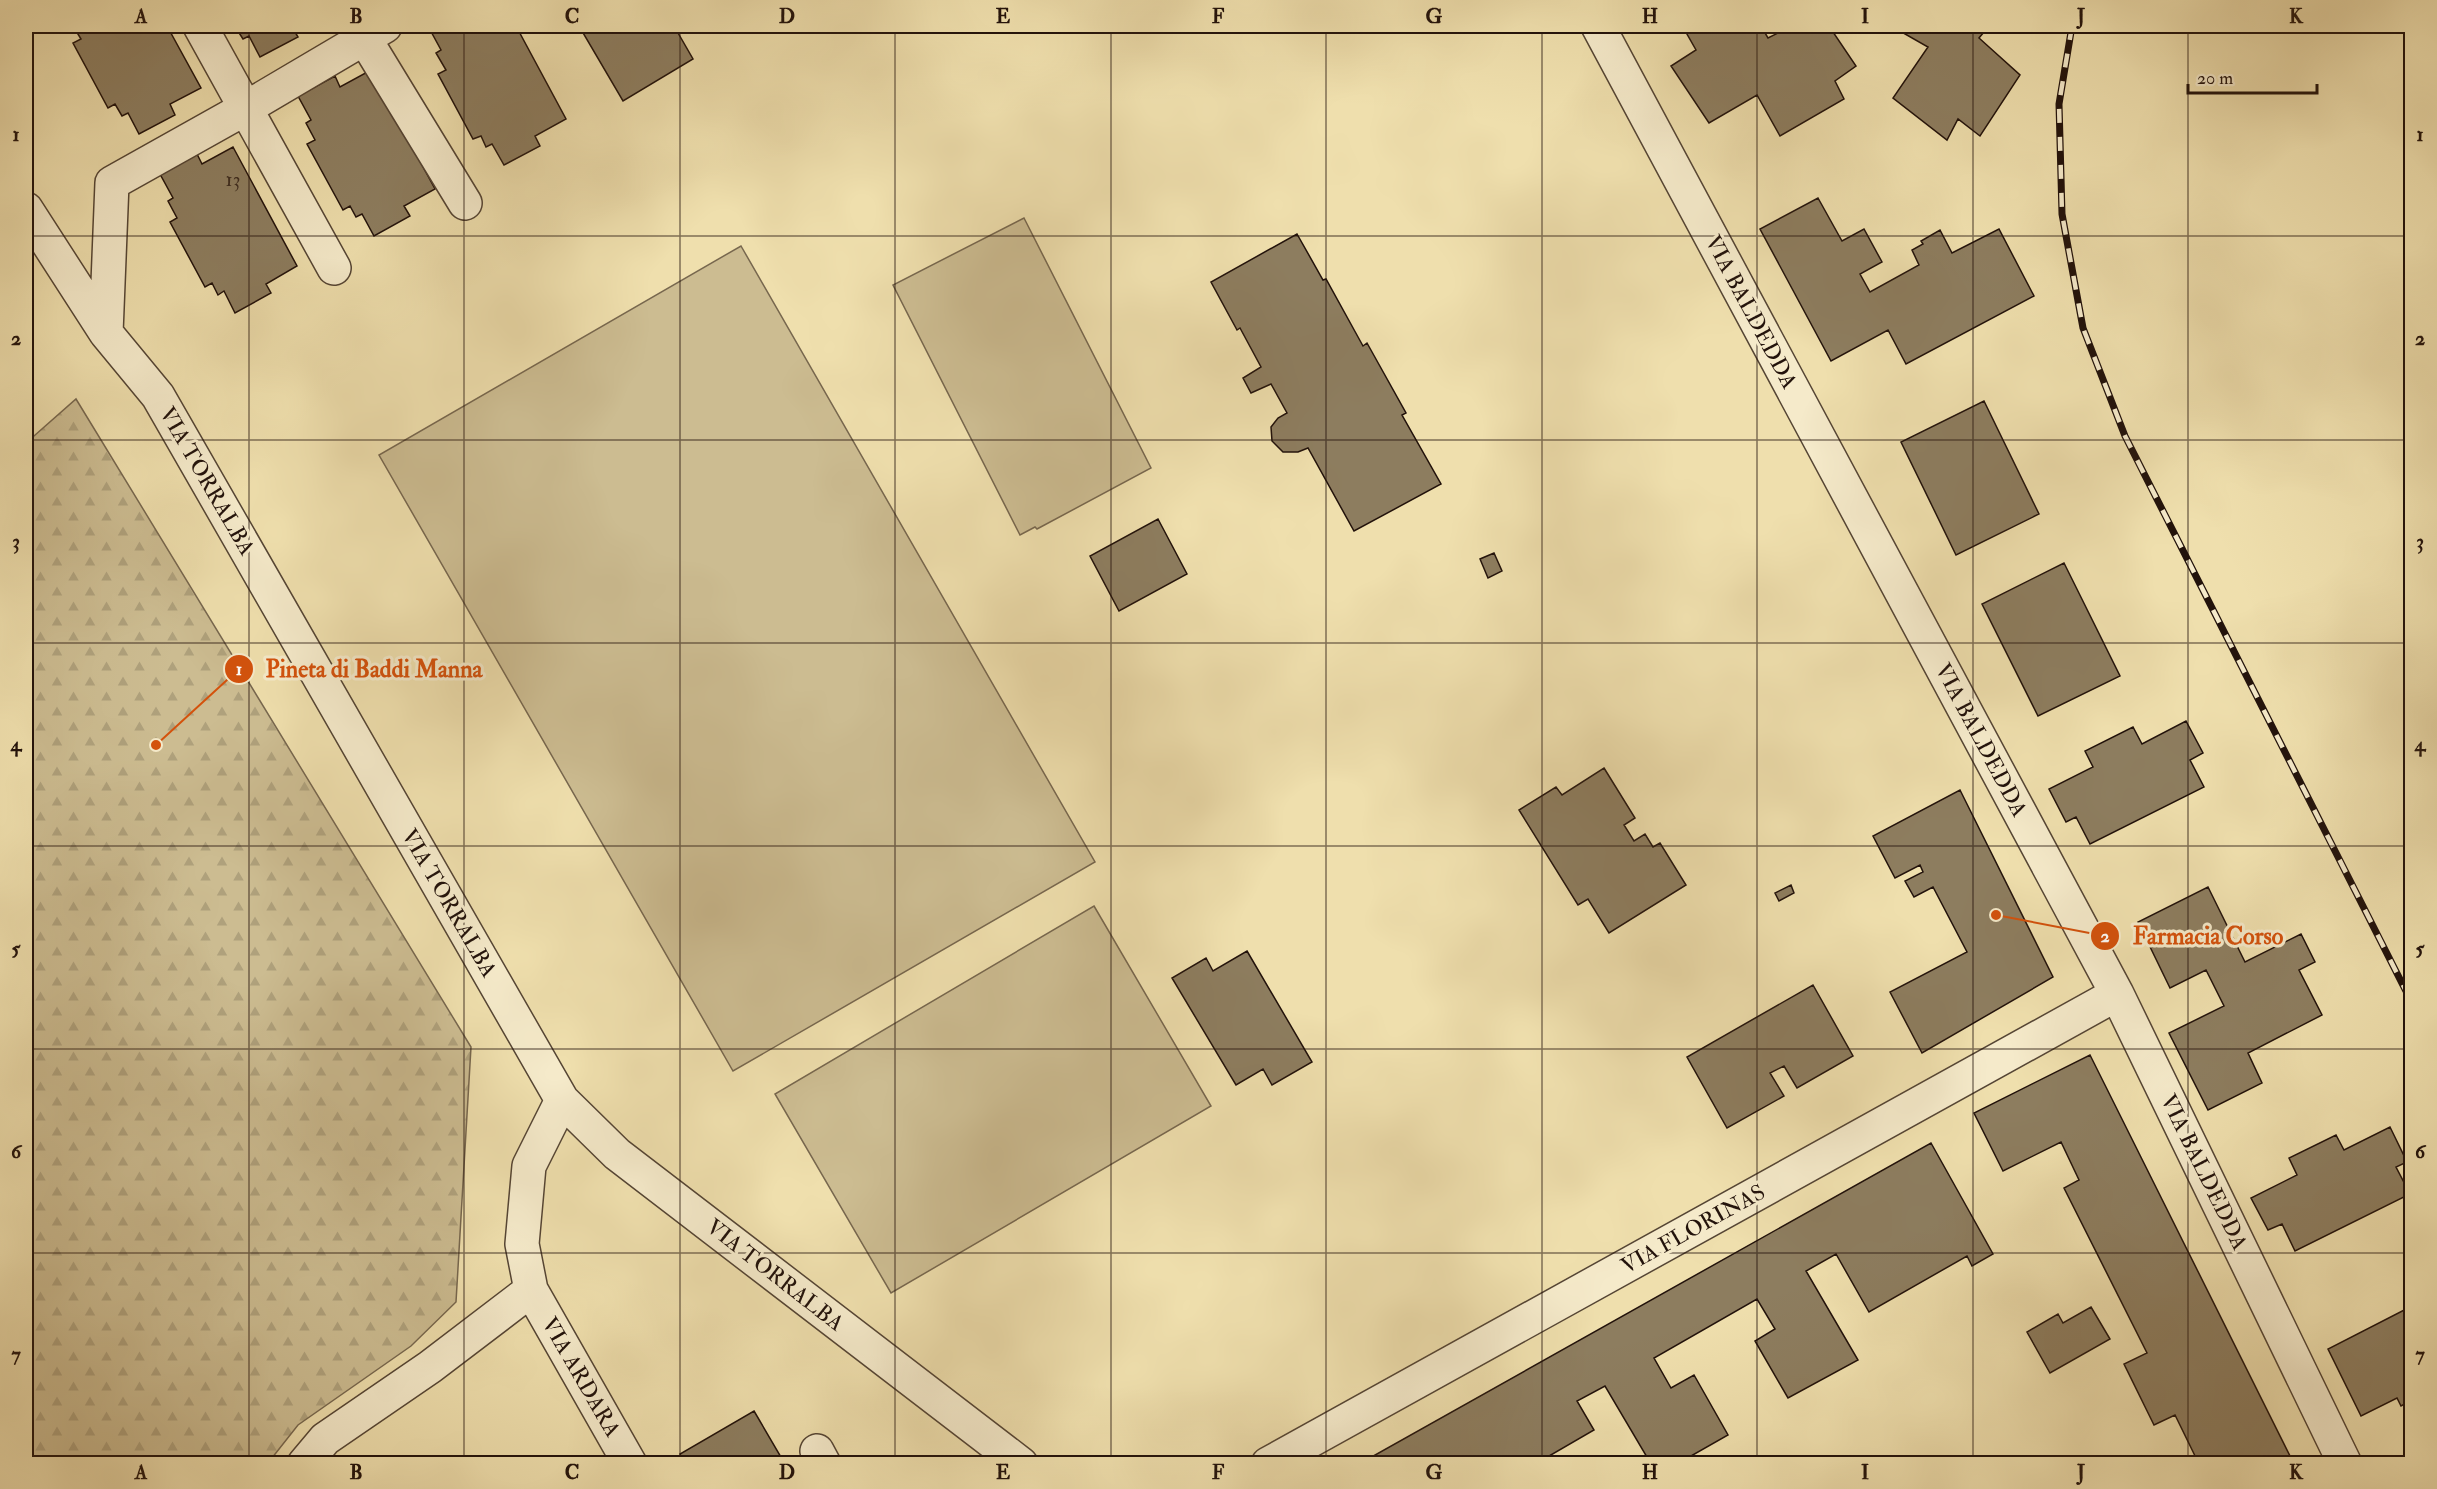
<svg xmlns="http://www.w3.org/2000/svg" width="2437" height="1489" font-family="'IM FELL Double Pica',serif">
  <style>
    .forest { fill: url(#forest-firs); stroke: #77674e; stroke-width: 1.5 }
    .pitch { fill: #ccbc91; stroke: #77674e; stroke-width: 1.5 }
    .building { fill: #8d7d5f; stroke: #22120b; stroke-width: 1.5 }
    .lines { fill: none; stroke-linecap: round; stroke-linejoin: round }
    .minor-casing { stroke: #554534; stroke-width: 36 }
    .minor { stroke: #f5eaca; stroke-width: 33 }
    .rail-casing { stroke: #22120b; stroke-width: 7 }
    .rail { stroke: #f5eaca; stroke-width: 4.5; stroke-dasharray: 14; stroke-linecap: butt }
    .grid { fill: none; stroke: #22120b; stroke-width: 1.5; stroke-opacity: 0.55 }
    .labels { text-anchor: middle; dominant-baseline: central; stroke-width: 6; stroke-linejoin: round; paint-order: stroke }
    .number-label { font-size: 20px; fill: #3d2d20 }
    .street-label { font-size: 22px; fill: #22120b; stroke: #f5eaca }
    .leader { fill: none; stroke: #d4520c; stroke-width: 2 }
    .callout-dot { fill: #d4520c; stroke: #f5eaca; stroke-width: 2 }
    .mark-label { font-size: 18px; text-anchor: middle; font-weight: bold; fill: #fff }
    .callout-label { font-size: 24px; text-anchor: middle; font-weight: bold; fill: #d4520c; stroke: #f5eaca; stroke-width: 6; stroke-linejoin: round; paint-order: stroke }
    .neatline { fill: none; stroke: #22120b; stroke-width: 2 }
    .grid-label { font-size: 20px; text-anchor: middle; font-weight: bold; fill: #22120b }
  </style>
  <defs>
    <pattern id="forest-firs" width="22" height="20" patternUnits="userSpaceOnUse" patternTransform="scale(1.5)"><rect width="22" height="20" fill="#ccbc91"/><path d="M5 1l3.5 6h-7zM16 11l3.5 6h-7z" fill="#afa17c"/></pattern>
  </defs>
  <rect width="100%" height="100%" fill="#efdfad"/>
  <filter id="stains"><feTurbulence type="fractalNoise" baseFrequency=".00333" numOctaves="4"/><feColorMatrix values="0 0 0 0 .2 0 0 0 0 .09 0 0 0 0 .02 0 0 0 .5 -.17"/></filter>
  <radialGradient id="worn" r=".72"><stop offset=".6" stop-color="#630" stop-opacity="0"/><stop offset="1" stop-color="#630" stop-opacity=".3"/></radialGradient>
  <path class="forest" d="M76 399 471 1047 456 1302 411 1346 298 1425 268 1463H26V443Z"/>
  <path class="pitch" d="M1024 218 1151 468 1037 529 1035 527 1020 535 893 285Z
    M741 246 1095 862 733 1071 379 455Z
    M1094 906 1211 1106 891 1293 775 1094Z"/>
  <path class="building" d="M73 26H167L201 88 170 104 175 115 139 134 128 113 122 116 115 104 108 108 73 43 81 39Z
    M226 26H295L292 27 298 37 260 57 249 36 243 39 236 28 230 31Z
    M428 26H516L566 119 535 136 540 146 504 165 492 144 486 147 481 136 473 139 438 74 446 70 436 53 441 50Z
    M579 26H674L693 59 623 101Z
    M1685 26H1761L1768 38 1792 26H1829L1856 66 1835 81 1844 99 1780 136 1757 95 1709 123 1671 66 1696 50 1683 27Z
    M1891 26H1989L1979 38 2020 75 1980 136 1958 119 1947 140 1893 98 1928 47Z
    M371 70 435 189 404 206 410 216 374 236 362 214 356 217 350 206 343 210 307 144 315 140 306 123 311 120 298 96 335 76 340 87Z
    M233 147 297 266 266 284 271 293 235 313 224 291 218 295 212 283 205 287 170 222 177 218 168 201 173 198 160 174 197 154 202 164Z
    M1818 198 1842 241 1864 229 1882 262 1860 274 1870 292 1919 265 1912 250 1923 244 1921 241 1940 230 1952 253 1999 229 2034 296 1906 364 1888 330 1831 361 1760 229Z
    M1297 234 1323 280 1326 279 1363 346 1367 343 1406 413 1402 415 1441 484 1354 531 1308 448 1298 452H1283L1272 441 1271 427 1278 418 1287 413 1271 384 1251 393 1243 378 1261 367 1240 328 1237 330 1211 282Z
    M1984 401 2039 514 1956 555 1901 442Z
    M1158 519 1187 574 1119 611 1090 556Z
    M1494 553 1502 571 1488 578 1480 559Z
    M2064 563 2120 676 2038 716 1982 604Z
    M2186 721 2203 753 2190 760 2204 787 2090 844 2076 817 2066 822 2049 789 2093 767 2085 751 2133 727 2142 744Z
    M1604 768 1635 818 1624 825 1634 841 1645 834 1653 847 1660 843 1686 885 1609 933 1588 899 1578 905 1519 810 1556 787 1562 795Z
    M1960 790 2053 977 1922 1053 1890 992 1967 952 1933 887 1914 897 1905 881 1923 872 1920 865 1895 878 1873 836Z
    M1791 885 1794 893 1779 901 1775 893Z
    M2208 887 2245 962 2301 934 2315 962 2299 970 2322 1015 2248 1053 2262 1083 2208 1110 2169 1033 2224 1006 2206 970 2170 988 2138 922Z
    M1247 951 1312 1062 1272 1085 1263 1069 1236 1085 1172 978 1206 958 1213 971Z
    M1813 985 1853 1056 1797 1088 1784 1066 1770 1073 1784 1096 1727 1128 1687 1057Z
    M2090 1055 2294 1464H2199L2175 1415 2154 1425 2124 1364 2147 1353 2064 1188 2079 1180 2061 1142 2003 1171 1974 1113Z
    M2390 1127 2407 1162 2396 1167 2410 1194 2295 1251 2282 1224 2268 1230 2251 1198 2297 1175 2289 1158 2336 1135 2344 1150Z
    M1931 1143 1993 1254 1972 1266 1967 1256 1869 1312 1836 1254 1806 1271 1858 1360 1788 1398 1755 1341 1775 1329 1757 1299 1654 1358 1671 1388 1694 1375 1728 1435 1677 1464H1651L1605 1386 1577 1401 1594 1430 1549 1456 1554 1464H1544L1542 1459 1535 1464H1359Z
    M2412 1306V1400L2401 1406 2397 1398 2361 1416 2328 1349Z
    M2091 1307 2110 1339 2050 1373 2027 1332 2058 1314 2063 1323Z
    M754 1411 785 1464H685L680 1454Z"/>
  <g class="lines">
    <g class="minor-casing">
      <path id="minor" d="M200 26 334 268
        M357 26 465 203
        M1598 26 2117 994 2345 1464
        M26 209 106 333 158 396 562 1100 617 1154 1021 1464
        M106 333 112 183 246 108 385 26
        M562 1100 529 1166 522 1244 531 1290 630 1464
        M817 1451 824 1464
        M304 1464 325 1439 430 1367 531 1290
        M1268 1464 2117 994"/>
    </g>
    <use href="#minor" class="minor"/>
    <g class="rail-casing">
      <path id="rail" d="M2072 26 2059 104 2062 214 2083 328 2125 436 2412 1003"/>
    </g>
    <use href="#rail" class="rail"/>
  </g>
  <path class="grid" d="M249 26V1464M464 26V1464M680 26V1464M895 26V1464M1111 26V1464M1326 26V1464M1542 26V1464M1757 26V1464M1973 26V1464M2188 26V1464M26 236H2412M26 440H2412M26 643H2412M26 846H2412M26 1049H2412M26 1253H2412"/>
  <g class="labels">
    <g class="number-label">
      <text x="233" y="179">13</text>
    </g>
    <g class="street-label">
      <text transform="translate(1751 312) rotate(62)">VIA BALDEDDA</text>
      <text transform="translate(207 481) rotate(60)">VIA TORRALBA</text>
      <text transform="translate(1981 740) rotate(62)">VIA BALDEDDA</text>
      <text transform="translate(449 903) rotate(60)">VIA TORRALBA</text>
      <text transform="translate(2204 1172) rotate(64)">VIA BALDEDDA</text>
      <text transform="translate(1693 1229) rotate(-29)">VIA FLORINAS</text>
      <text transform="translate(775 1275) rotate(38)">VIA TORRALBA</text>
      <text transform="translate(581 1377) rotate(60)">VIA ARDARA</text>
    </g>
  </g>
  <path class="leader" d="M156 745L239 669M1996 915L2105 936"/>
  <g class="callout-dot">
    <circle cx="156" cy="745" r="6"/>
    <circle cx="1996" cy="915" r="6"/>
    <circle cx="239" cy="669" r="15"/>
    <circle cx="2105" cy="936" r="15"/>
  </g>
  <g class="mark-label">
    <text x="239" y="675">1</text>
    <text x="2105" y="942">2</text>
  </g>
  <g class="callout-label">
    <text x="374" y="677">Pineta di Baddi Manna</text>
    <text x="2208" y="944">Farmacia Corso</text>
  </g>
  <rect width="2437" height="1489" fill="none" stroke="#efdfad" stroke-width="66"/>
  <path d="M2188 84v9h129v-9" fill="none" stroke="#22120b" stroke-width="3"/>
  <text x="2197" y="84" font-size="18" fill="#22120b" stroke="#f5eaca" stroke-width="4.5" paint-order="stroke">20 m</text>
  <rect x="33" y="33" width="2371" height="1423" class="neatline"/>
  <g class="grid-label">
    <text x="141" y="23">A</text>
    <text x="356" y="23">B</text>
    <text x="572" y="23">C</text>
    <text x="787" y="23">D</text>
    <text x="1003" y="23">E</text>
    <text x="1218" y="23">F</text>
    <text x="1434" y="23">G</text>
    <text x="1650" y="23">H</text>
    <text x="1865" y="23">I</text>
    <text x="2081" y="23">J</text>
    <text x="2296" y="23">K</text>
    <text x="16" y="141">1</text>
    <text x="2420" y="141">1</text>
    <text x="16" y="345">2</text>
    <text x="2420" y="345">2</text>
    <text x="16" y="548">3</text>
    <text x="2420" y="548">3</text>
    <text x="16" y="751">4</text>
    <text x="2420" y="751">4</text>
    <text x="16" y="955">5</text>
    <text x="2420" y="955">5</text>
    <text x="16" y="1158">6</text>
    <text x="2420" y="1158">6</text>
    <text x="16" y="1361">7</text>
    <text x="2420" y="1361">7</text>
    <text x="141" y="1479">A</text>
    <text x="356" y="1479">B</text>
    <text x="572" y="1479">C</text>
    <text x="787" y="1479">D</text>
    <text x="1003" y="1479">E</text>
    <text x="1218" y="1479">F</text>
    <text x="1434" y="1479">G</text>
    <text x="1650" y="1479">H</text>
    <text x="1865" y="1479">I</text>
    <text x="2081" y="1479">J</text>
    <text x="2296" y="1479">K</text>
  </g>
  <rect width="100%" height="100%" filter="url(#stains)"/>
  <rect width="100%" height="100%" fill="url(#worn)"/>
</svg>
